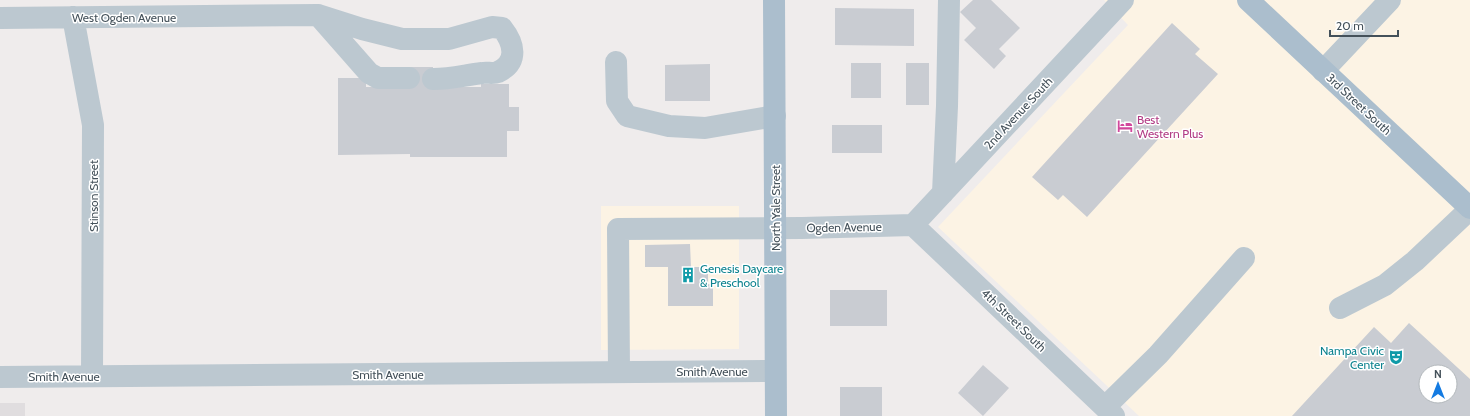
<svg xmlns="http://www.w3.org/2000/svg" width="1470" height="416" font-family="Cabin,sans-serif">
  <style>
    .commercial { fill: #fcf3e4; fill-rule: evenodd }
    .education { fill: #e0dddf }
    .building { fill: #c9ccd2; fill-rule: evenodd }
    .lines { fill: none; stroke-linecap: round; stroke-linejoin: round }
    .minor { stroke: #bcc8d0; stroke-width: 22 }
    .major { stroke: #abbecd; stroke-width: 22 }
    .labels { text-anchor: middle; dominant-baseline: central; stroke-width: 3; stroke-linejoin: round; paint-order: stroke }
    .street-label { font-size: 12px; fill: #44515a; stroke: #fff }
    .hotel-label { font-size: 12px; fill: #b23c85; stroke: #fff; text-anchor: start }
    .culture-label { font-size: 12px; fill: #0d838f; stroke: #fff; text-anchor: start }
  </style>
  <rect width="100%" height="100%" fill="#efecec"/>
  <path class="commercial" d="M1104 0H1470V416H1139L938 227 1128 25ZM1426 372H1450V396H1426Z
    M601 206H739V349L601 350Z"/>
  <path class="education" d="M0 403H25V416H0Z"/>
  <path class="building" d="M973 0H991L1020 28 999 49 1006 56 994 69 964 40 976 28 960 12Z
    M835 8 914 9V46L835 45Z
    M1172 23 1200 49 1195 54 1218 74 1087 217 1063 195 1058 200 1032 177Z
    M851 63H881V98H851Z
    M906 63H929V105H906Z
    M710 64V101H665V65Z
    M409 67H433V87H481V84H509V107H519V131H507V157H410V154L338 155V78H366V87H409Z
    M832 125H882V153H832Z
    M690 244 691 267H708V284H713V306H668V267H645V245Z
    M830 290H887V326H830Z
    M1409 323 1470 379V416H1292L1374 327 1391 343ZM1426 372H1450V396H1426Z
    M983 365 1009 388 983 416 958 393Z
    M840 387H882V416H840Z"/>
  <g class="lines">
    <path class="minor" d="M318 15 369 73 378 78H409
      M73 17 93 125 92 376
      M0 18 318 15 362 29 402 39H449L492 27 502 28C514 43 519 62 498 72 493 74 487 72 482 73 465 75 451 79 433 79
      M616 62 617 101 627 116 669 126 705 128 775 116
      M1323 71 1390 0
      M943 193 947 106 949 0
      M913 225 1123 0
      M913 225 1114 416
      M1340 308 1385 285 1415 261 1470 209
      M619 372 618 229 802 228 913 225
      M0 377 775 371
      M1105 407 1158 355 1244 258"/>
    <path class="major" d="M774 0 776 416
      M1248 0 1470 208"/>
  </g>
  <defs>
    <g id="hotel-bare" transform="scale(1.2)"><path d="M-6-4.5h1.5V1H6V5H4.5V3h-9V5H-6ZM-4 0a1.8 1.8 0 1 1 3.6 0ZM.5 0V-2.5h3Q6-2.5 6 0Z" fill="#d1479c" stroke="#fff" stroke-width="2.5" paint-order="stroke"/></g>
    <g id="building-bare" transform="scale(1.2)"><path d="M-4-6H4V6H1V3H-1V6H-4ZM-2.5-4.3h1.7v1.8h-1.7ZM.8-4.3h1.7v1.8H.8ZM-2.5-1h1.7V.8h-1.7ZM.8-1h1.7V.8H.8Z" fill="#0f9aa8" stroke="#fff" stroke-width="2.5" paint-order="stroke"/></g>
    <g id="theatre-bare" transform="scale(1.2)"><path d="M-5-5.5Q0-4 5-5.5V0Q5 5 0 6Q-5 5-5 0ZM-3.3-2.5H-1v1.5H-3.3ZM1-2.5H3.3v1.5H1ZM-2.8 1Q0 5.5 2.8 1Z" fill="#0f9aa8" stroke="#fff" stroke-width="2.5" paint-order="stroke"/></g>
  </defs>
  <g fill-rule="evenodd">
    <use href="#hotel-bare" x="1125" y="126"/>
    <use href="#building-bare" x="688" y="275"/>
    <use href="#theatre-bare" x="1396" y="357"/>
  </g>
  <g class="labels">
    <g class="street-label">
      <text x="124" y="17">West Ogden Avenue</text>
      <text transform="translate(1359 104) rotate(43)">3rd Street South</text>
      <text transform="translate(1018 113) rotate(-47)">2nd Avenue South</text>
      <text transform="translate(93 196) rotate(-90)">Stinson Street</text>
      <text transform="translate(775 208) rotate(-90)">North Yale Street</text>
      <text transform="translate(844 227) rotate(-1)">Ogden Avenue</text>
      <text transform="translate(1014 320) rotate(44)">4th Street South</text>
      <text x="712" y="371">Smith Avenue</text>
      <text x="388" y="374">Smith Avenue</text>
      <text x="64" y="376">Smith Avenue</text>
    </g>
    <g class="hotel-label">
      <text x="1137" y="119">Best<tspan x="1137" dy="14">Western Plus</tspan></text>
    </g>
    <g class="culture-label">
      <text x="700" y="268">Genesis Daycare<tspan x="700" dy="14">&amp; Preschool</tspan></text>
      <text x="1384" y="350" text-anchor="end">Nampa Civic<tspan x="1384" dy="14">Center</tspan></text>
    </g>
  </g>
  <g transform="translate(1438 384)"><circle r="19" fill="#ffffff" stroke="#b4b9bd"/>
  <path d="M0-3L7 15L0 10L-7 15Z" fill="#147be2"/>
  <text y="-6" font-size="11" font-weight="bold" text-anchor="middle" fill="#44515a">N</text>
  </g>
  <path d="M1330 30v6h68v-6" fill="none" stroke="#44515a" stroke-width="2"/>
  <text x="1336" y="30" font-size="12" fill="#44515a" stroke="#ffffff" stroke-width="3" paint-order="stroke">20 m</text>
</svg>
